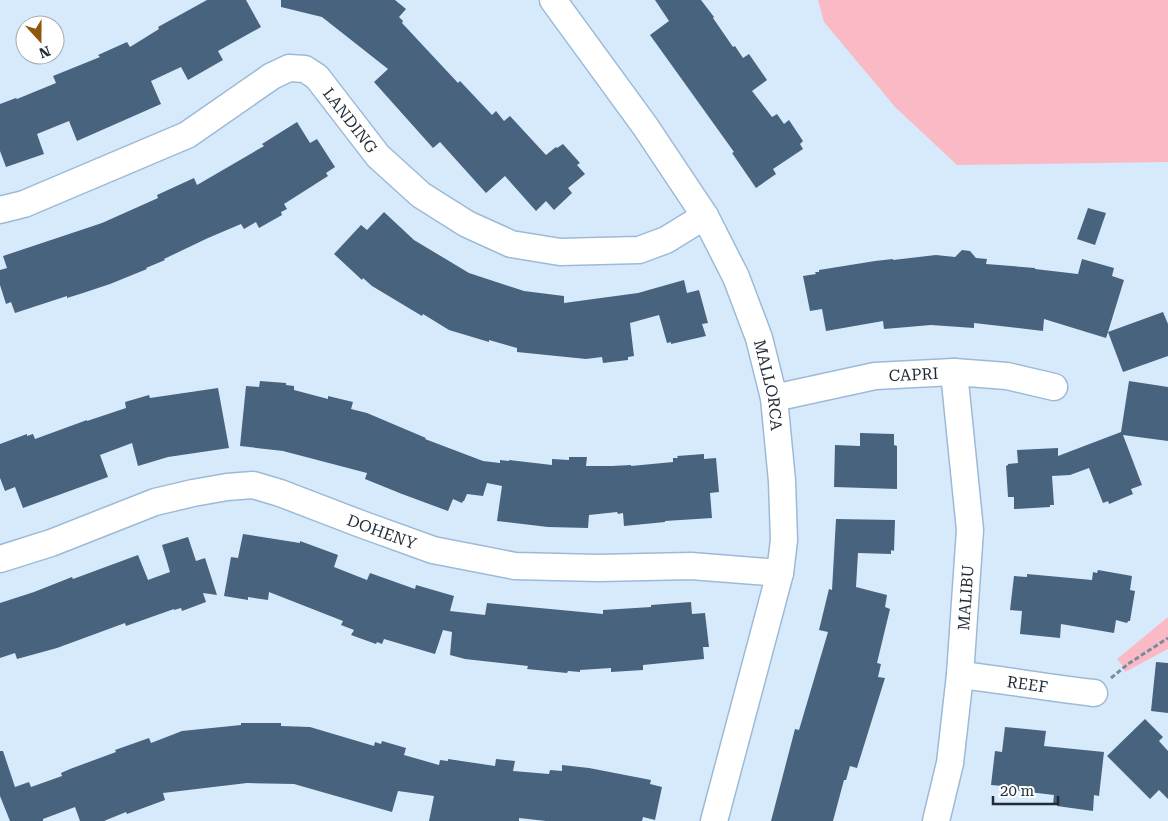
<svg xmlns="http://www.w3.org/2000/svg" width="1168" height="821" font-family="'Roboto Serif',serif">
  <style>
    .green { fill: #fabac5 }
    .building { fill: #48637d }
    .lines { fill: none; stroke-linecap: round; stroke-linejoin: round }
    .minor-casing { stroke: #9cbad6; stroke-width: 29 }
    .path { stroke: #7b8b99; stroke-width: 3; stroke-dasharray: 5 2.5; stroke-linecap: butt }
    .minor { stroke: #fff; stroke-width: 26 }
    .labels { text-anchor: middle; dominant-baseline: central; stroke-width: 5; stroke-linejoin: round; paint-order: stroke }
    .street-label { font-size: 16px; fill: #1f2b36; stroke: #fff }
  </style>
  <rect width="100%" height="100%" fill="#d7eafc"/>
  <path class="green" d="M818 0H1168V162L957 165 895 107 824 22Z
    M1168 617V649L1125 672 1122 665 1117 659Z"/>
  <path class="building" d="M207 0H246L261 27 218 51 223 60 188 80 181 67 151 81 161 104 77 141 69 121 37 134 44 154 6 167 0 151V104L16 98 17 99 56 83 53 76 100 57 98 55 127 42 130 47 159 29 158 27Z
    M281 0H395L406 9 399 17 403 21 402 23 458 83 460 81 492 115 496 111 504 121 510 116 546 155 556 147 557 148 563 144 580 163 577 165 585 174 568 188 572 193 554 210 546 201 536 211 505 176 486 193 440 142 433 148 374 82 388 69 322 17 281 7Z
    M655 0H701L714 17 713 18 733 47 735 46 743 58 749 54 767 80 752 91 772 117 777 114 784 124 789 120 803 141 800 144 803 149 773 169 776 174 756 188 732 153 734 152 650 35 669 21Z
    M297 122 310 143 317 139 335 167 326 173 328 176 284 204 287 209 281 212 282 215 259 228 256 222 244 229 241 224 208 238 164 259 165 260 146 268 147 269 110 284 83 293 67 298V296L15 313 11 302 6 304 0 285V270L7 268 3 256 102 223 158 198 157 195 194 178 197 185 264 146 262 144Z
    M1088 208 1106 213 1095 245 1077 239Z
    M384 212 414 240 469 273 524 291 564 296V303L638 293 684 280 687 293 699 290 708 323 702 324 706 336 671 344V342L667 343 659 315 630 323 634 356 628 357V360L603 363 602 357 586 359 517 352V348L489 340V342L449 330 423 314 422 316 372 286 363 278 362 280 334 254 361 225 367 230Z
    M962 250 970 251 976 258 987 259 986 264 1035 268V269L1078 274 1082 259 1114 268 1112 276 1124 280 1108 332 1163 312 1168 324V356L1123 372 1108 332 1106 338 1044 319 1043 331 974 323V328L931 325 884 329 883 321 826 331 822 309 810 311 803 276 816 274 815 272H819V270L875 261 893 259V260L936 255 955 257Z
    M260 381 286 383V385L294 386V390L328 399V396L353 402 351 409 367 413 426 438 425 439 483 461 500 463V460L509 461V460L552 465V459L569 460V457H587L586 466H612L631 465V466L673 462V458H678L677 456 704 454V459L716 458 719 492 710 493 712 518 665 521V522L624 526 623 513 618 514 617 512 589 515 588 528 548 527 497 521 502 486 487 483 483 496 467 494 464 501H463L462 503 453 499 448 511 402 494 365 479 367 473 283 451 240 446 246 386 259 387Z
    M1129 381 1168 387V441L1123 435 1142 485 1131 489 1133 494 1109 504 1108 501 1103 503 1089 468 1070 475 1052 476 1054 505H1050V507L1014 509V497H1008L1006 466 1008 465V464L1018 463 1017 450 1058 448V456L1121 432Z
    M218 388 229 448 168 457 138 466 132 443 100 455 108 477 23 508 15 487 5 491 0 478V444L27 434V436L33 434 35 439 87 420V421L126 408 125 402 149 395 150 398Z
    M860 433 894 434V445L897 446V489L834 487 835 445 860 446Z
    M836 519 895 520 894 551 891 550V554L858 553 856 587 887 595 885 607 890 609 877 663 881 664 878 677 885 678 857 768 850 766 846 780H844L833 821H771L795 729 799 730 828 632 819 630 829 589 832 590Z
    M243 534 300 543V541L338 555 334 567 367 580 370 573 415 589 416 585 454 596 450 611 485 615 487 603 603 614V610L651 607V605L691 602 692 614 705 613 709 647H703L704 659 643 665V670L611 672V668L580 670V672L568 671 567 673 527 669 528 666 465 659 450 655 452 632 443 630 435 654 384 639 382 644 377 642 376 644 351 635 354 630 341 625 343 621 269 592 268 600 248 597V600L224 596 231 557 238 558Z
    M188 537 196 561 205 558 217 595 203 593 206 602 182 611 181 608 174 610V609L126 626 125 623 57 648 17 659 15 653 0 658V603L34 592 72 577 73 579 138 555 148 580 170 572 162 545Z
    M1098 570 1132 576 1130 590 1135 591 1130 621H1128L1127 623 1116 620 1114 633 1061 624 1060 638 1020 634 1022 611 1010 610 1014 576 1027 577V574L1092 580 1093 572 1097 573Z
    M1156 662 1168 663V713L1151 711Z
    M1145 719 1163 737 1159 741 1168 751V799L1159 790 1150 799 1107 756Z
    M241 723H281V726L310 727 374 746 375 742 381 744 382 741 406 748 404 755 439 765 440 760 448 761V759L495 766 496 759 515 761 513 771 549 774 550 770 562 771V765L589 768 651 780 650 784 662 787 655 820 643 817 642 821H546L519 818V821H429L434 796 398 791 392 812 294 784 247 783 163 793 165 800 127 814 126 812 104 821H80L75 807 43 819V821H10L0 796V751H3L15 787 29 782 31 787 62 776 61 773 70 769 116 752 115 750 149 738 151 743 182 731 241 725Z
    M1005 727 1046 731 1044 746 1104 752 1099 796 1094 795 1093 811 1057 806V804H1053L1054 795 1002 789 1003 786 991 785 995 751 1002 752Z"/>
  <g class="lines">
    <g class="minor-casing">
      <g id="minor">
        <path id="s1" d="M553 0 645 126 705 216 736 277 759 338 774 398 782 481 784 540 780 573 714 821"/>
        <path id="s2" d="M0 210 24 204 187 135 272 76 289 68 305 69 317 77 378 156 421 195 467 224 511 244 560 252 639 250 666 240 705 216"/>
        <path id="s3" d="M774 398 875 376 954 372 1007 376 1054 387"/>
        <path id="s4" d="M0 559 51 543 155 502 193 493 227 487 253 485 280 493 361 524 433 550 515 566 598 568 691 566 780 573"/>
        <path id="s5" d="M960 675C1005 680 1049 688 1094 693"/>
        <path id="s6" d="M936 821 950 763 960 675 970 530 954 372"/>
      </g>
    </g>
    <path class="path" d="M1111 678 1128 664 1168 638"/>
    <use href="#minor" class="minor"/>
  </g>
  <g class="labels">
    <g class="street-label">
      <text stroke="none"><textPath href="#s2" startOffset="409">LANDING</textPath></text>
      <text stroke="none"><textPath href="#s3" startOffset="142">CAPRI</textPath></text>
      <text stroke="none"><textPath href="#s1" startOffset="446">MALLORCA</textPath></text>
      <text stroke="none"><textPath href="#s4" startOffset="402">DOHENY</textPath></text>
      <text stroke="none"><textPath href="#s6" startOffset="226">MALIBU</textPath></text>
      <text stroke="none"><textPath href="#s5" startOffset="68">REEF</textPath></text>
    </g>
  </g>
  <g transform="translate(40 40) rotate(159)"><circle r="24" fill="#ffffff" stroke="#a5aaaf"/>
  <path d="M0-4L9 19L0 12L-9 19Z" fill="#8e570b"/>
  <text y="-8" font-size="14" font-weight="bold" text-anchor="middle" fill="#1f2b36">N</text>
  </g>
  <path d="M993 796v8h65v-8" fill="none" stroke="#1f2b36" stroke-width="2.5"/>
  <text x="1000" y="796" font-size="15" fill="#1f2b36" stroke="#ffffff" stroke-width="4" paint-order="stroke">20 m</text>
</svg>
